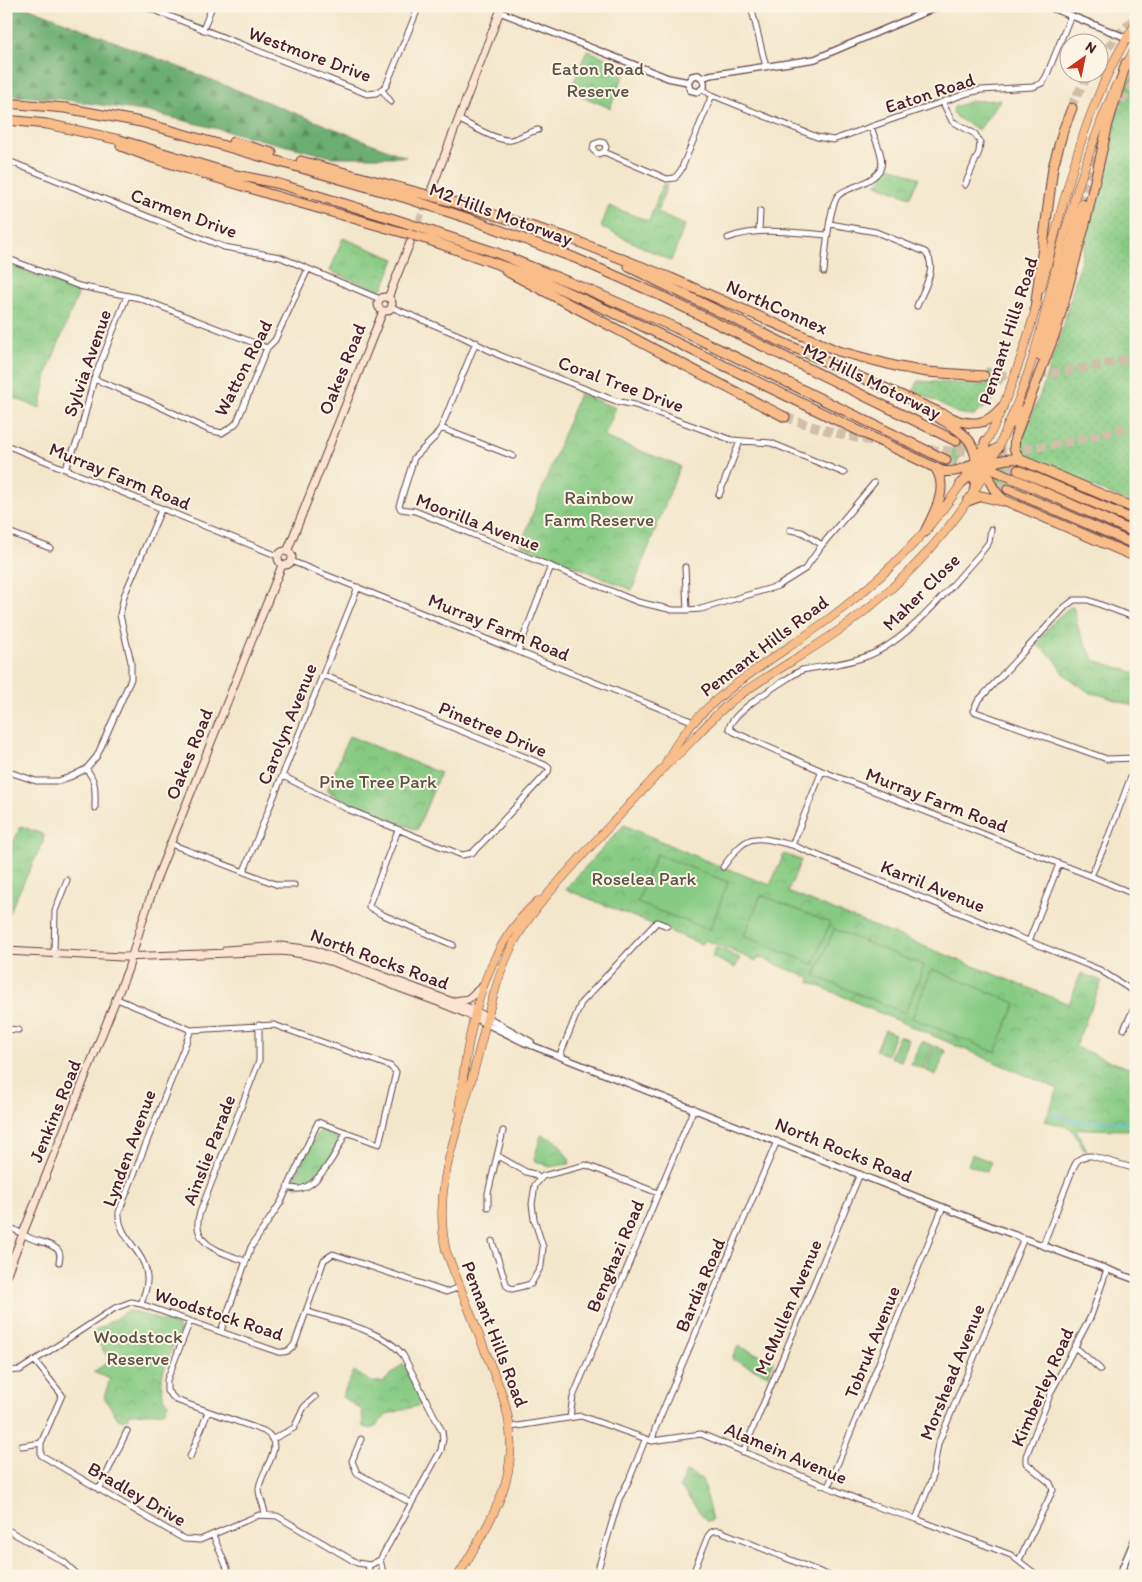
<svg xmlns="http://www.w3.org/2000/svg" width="1142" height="1582" font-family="Itim,sans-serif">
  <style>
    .grass { fill: url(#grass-dots); stroke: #687457 }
    .forest { fill: url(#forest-firs); stroke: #5b664e }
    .park { fill: url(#park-crowns); stroke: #687457 }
    .pitch { fill: #86ca83; stroke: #687457 }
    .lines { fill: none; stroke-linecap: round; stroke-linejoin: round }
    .stream { stroke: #6ac0e7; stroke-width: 2 }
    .secondary-tunnel { stroke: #d1bfab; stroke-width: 7; stroke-dasharray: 7 3.5; stroke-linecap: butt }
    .motorway-tunnel { stroke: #d1bfab; stroke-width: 9; stroke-dasharray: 9 4.5; stroke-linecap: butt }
    .minor-casing { stroke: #633d43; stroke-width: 7 }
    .tertiary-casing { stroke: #633d43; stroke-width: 8 }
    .secondary-casing { stroke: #633d43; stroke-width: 9 }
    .trunk-casing { stroke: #633d43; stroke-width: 9 }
    .motorway-casing { stroke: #633d43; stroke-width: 11 }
    .minor { stroke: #fff; stroke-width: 5 }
    .tertiary { stroke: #fff; stroke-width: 5.5 }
    .secondary { stroke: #fce5d0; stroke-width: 7 }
    .trunk { stroke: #f8bd89; stroke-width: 8 }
    .motorway { stroke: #f8bd89; stroke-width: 9 }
    .labels { text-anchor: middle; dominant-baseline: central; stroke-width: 4; stroke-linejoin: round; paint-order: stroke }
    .street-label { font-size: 19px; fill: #4a1f2b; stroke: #fcf5e5 }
    .park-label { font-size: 19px; fill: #5c5245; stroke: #fcf5e5 }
  </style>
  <defs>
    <pattern id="grass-dots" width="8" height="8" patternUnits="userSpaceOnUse" patternTransform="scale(1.25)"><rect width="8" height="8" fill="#86ca83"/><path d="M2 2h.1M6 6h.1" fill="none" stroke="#75ad71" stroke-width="1.8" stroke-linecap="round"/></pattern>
    <pattern id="forest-firs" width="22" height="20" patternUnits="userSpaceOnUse" patternTransform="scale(1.25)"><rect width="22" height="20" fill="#6cae71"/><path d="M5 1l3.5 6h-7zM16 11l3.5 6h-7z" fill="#5b8d5d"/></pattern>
    <pattern id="park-crowns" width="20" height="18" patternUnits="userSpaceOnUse" patternTransform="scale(1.25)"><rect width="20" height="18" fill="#86ca83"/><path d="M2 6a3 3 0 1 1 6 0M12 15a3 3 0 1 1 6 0" fill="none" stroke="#75ad71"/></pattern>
  </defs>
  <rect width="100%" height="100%" fill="#fcf5e5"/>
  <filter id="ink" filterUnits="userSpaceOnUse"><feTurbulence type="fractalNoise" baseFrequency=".02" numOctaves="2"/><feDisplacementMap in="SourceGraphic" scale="10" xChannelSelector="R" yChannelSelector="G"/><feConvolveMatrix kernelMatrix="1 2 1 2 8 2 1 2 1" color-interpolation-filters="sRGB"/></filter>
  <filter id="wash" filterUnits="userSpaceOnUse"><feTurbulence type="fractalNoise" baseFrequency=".0096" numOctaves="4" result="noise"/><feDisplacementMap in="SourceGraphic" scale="20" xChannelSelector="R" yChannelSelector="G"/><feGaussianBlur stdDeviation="1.12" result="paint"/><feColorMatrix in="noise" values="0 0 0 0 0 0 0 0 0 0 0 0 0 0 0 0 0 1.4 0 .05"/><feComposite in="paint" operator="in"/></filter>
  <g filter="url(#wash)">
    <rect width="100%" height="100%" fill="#f3e7cb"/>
    <path class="grass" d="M1136 67V505L1035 463C1026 456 1022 450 1022 438L1040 395 1063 327 1097 198 1113 121Z
      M989 370 1005 377V381L1000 388 998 387 995 390C996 401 983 410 975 414V416L957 413 914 390 918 381 987 385Z
      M959 434 968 447 957 462V467H943Z
      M1007 463H1020L1014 476 1002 467Z
      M997 476 1010 482 1004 495 996 485 994 481Z"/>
    <path class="forest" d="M6 6H25L406 157H332L149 112 59 99 6 95Z"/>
    <path class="park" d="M587 50 627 67 610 108 570 91Z
      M1000 100 979 130 956 117 953 112 954 107 972 101Z
      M888 165 919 178 910 197 876 184 883 178Z
      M663 184 667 185 657 213 685 225 671 261 601 227 609 206 649 221Z
      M343 238 395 259 383 288 378 290 330 271Z
      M6 264 79 292 48 370 40 408 6 395Z
      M579 394 616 408 604 437 680 466 632 590 521 544Z
      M1073 606 1079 631 1094 660 1136 673V707L1101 695 1090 693 1065 675 1053 657 1036 644C1046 630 1057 615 1073 606Z
      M349 736 440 773 417 830 349 803 327 791Z
      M624 825 702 859 770 885 784 854 801 860 788 892 1069 1004 1081 973 1102 981 1075 1047 1136 1071V1135L1133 1134 1135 1130 1076 1129 1087 1150H1084L1071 1128 1045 1121 1058 1089 863 1006 854 1001 809 982 810 978 758 957 756 961 705 940 701 944 565 889Z
      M21 826 44 835 43 842 6 919V858Z
      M326 1130 341 1136C336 1150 318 1179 304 1185 301 1186 298 1186 296 1187L293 1182 314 1137 319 1132Z
      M541 1135 557 1141 570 1161 569 1164 549 1167 534 1160Z
      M128 1311 136 1312 177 1326 180 1331C172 1352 151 1383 168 1403L164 1412 130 1414 128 1419H118L104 1397 110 1379 93 1372 110 1361 92 1333 122 1314Z
      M738 1346 773 1361 768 1375 732 1359Z
      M403 1364 424 1404 388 1414 372 1429 363 1427 362 1410 342 1397 354 1371 371 1382H383Z
      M686 1472 702 1479 712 1520 707 1521 680 1487Z"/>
    <path class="pitch" d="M656 854 728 882 710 930 637 903Z
      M761 895 830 923 813 964 744 936Z
      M834 929 924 966 905 1013 815 976Z
      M716 947 740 958 735 968 712 957Z
      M932 969 1016 1003 995 1052 912 1018Z
      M885 1030 895 1034 887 1055 876 1050Z
      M899 1036 909 1040 901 1061 890 1057Z
      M922 1041 933 1046 923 1069 911 1064Z
      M935 1046 946 1051 936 1075 925 1070Z
      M972 1154 991 1162 986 1172 968 1165Z"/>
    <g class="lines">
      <path class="stream" d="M1052 1115 1082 1122 1117 1121 1136 1127"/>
    </g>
  </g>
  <g filter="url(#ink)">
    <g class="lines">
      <path class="secondary-tunnel" d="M411 240 427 201"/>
      <path class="motorway-tunnel" d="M1100 58 1116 37 1136 17
        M1072 108 1074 100 1090 72
        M1113 112 1136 80
        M1082 204C1091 180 1094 154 1104 131
        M984 376 1052 373 1103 365 1136 356
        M785 417C889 454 991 463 1099 435 1111 432 1124 429 1136 425
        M956 441 977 451
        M995 459 1018 470
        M946 460 967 470
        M986 479 1008 489"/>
      <g class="minor-casing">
        <path id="minor" d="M144 6 367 94 376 93 386 86 419 6
          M751 6 766 67
          M203 30 212 6
          M702 89 712 95 817 137 833 140 968 93 981 90 1033 87 1042 83 1046 77 1071 15
          M382 90 391 102
          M943 103 952 121 975 134 980 142 979 152 965 185
          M458 119C470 125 498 142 511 140 520 138 528 132 538 130
          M604 152 606 147 604 143 600 142 594 144 593 150 598 154 604 152 667 179 675 178 681 170 712 95
          M6 160 224 247 280 257 380 299
          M830 224 876 232 925 252C939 267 923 290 917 306
          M759 231 760 211
          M728 238C759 226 794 233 827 235
          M6 258 79 286 139 298 267 348
          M824 272C825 255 829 210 837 197 841 191 848 190 854 187 893 172 883 161 871 127
          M391 307 461 336 499 355 616 401 635 405 732 440 771 443 844 473
          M476 342 441 428 435 437 414 458 399 506 401 509 415 511 638 602 673 610H687L701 609 778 586 805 569 822 545 874 483
          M94 379 146 400 209 430 222 433 233 426 237 422 267 348 275 340 308 269
          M441 428 513 456
          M6 445 278 556
          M65 469 79 437 94 379 127 296
          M719 495 740 441
          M991 529 989 542 980 554C949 588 912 637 870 655 848 664 824 666 802 670L796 673C781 683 733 711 729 728L734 732 822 771 1091 876 1136 895
          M790 530 802 532 822 545
          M6 531 50 548
          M291 561 694 722
          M685 567 687 610
          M1136 618 1088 600H1074L1065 607 978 701 973 711 1107 759 1136 758
          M518 651 551 566
          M86 769C97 781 95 792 95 808
          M6 771 36 781H58L70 777 86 769 97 756 131 679V662L120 615 124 596 161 510
          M283 776 347 809 462 855 472 853 484 841 548 772 549 768 545 765 323 675
          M398 830 370 902 369 907 381 914 453 945
          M171 844 278 885H294
          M792 845 822 771
          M723 867C748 833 752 835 792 845L1100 970 1136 993
          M244 871 358 587
          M1091 876 1106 843 1136 763
          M1029 941 1059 864
          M54 954 55 911 67 880
          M117 999 191 1030 274 1025 390 1066 396 1072 379 1144 318 1122 281 1202 251 1247 221 1331
          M6 1029 18 1030
          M1124 1029 1136 1004
          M560 1055 581 1003 657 922 667 926
          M498 1156 526 1172 534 1174 540 1179
          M287 1187C291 1188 296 1189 299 1189 319 1187 339 1148 346 1132
          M488 1207V1193L503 1131
          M6 1226C14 1229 21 1233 28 1237 37 1242 50 1242 58 1250 61 1254 60 1257 59 1262
          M492 1241 507 1286 512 1289 531 1284 541 1266 543 1247 534 1219 532 1204 535 1185 543 1176 586 1165 658 1193
          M1043 1245 1072 1171C1076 1161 1080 1155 1092 1156L1136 1169
          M245 1261C221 1252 189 1245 200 1212L259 1061V1025
          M141 1304C144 1295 148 1286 147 1277 146 1251 117 1238 119 1212L191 1030
          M190 1321 167 1380V1391L176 1400 264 1431C288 1445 261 1469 259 1488 258 1496 265 1506 265 1515
          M1075 1347 1100 1369
          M35 1361 62 1395 41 1443V1455L184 1539 200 1540 259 1515 277 1516 357 1563 370 1565 380 1560 441 1450 443 1439 442 1431 403 1355C385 1331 335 1321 306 1311
          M6 1371 20 1370 115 1308 131 1302 141 1304 278 1352C286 1353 292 1350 295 1343L324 1260 333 1254 446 1292 460 1287
          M570 1417 573 1397 694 1108
          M511 1427 581 1416 652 1441 701 1434 871 1505 916 1519 1011 1555 1038 1576
          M273 1439 294 1428 304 1407 315 1397
          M361 1439 352 1461 357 1473 411 1503
          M652 1441 655 1429 777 1141
          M22 1446 41 1443
          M743 1452 860 1174
          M190 1457 208 1412
          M828 1487 943 1207
          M99 1490 127 1431
          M916 1519 932 1479 938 1444 1024 1238
          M6 1529 64 1562 79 1576
          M213 1535 227 1568
          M380 1560 384 1576
          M1019 1560 1053 1490 1050 1483 1026 1463V1456L1052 1390 1091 1316 1107 1269
          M368 1565 370 1576
          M596 1576 619 1499 629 1480 645 1440
          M692 1576 708 1536C711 1531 714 1530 720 1531L830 1576"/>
      </g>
      <g class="tertiary-casing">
        <path id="tertiary" d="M1047 6 1127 38
          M500 12 668 78 688 82
          M702 78 710 75 815 59 939 6
          M688 82 690 90 698 92 704 87V82L702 78
          M688 82 692 76 698 75 702 78
          M487 1017 531 1042
          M485 1023 523 1042 993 1227 1136 1280
          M1119 1576 1136 1536"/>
      </g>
      <g class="secondary-casing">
        <path id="secondary" d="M1127 38 1136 41
          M432 188 502 6
          M378 304a7 7 0 1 1 14 0a7 7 0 1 1-14 0Z
          M388 298 410 243
          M278 558a7 7 0 1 1 14 0a7 7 0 1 1-14 0Z
          M287 552 383 311
          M226 950 281 946 314 950 466 1007 487 1017
          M6 951 122 957 280 951C322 954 362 973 400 988 429 999 459 1008 485 1023
          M455 1001 468 999 483 986
          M6 1276 128 969 143 919 158 875 282 565"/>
      </g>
      <g class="trunk-casing">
        <path id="trunk" d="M1124 68 1136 47
          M1041 288C1065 197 1084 103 1136 23
          M666 763C696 699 771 662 826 621 884 578 938 525 975 462 1003 417 1023 355 1037 304
          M459 1109C468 1036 479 952 538 901
          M458 1576C495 1513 527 1469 502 1394L446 1251C434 1195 451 1148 467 1095 482 1047 489 996 510 950 527 915 555 886 581 857 609 826 638 796 666 765 690 746 708 720 733 700 773 670 818 648 857 617 921 568 978 501 1008 425 1016 407 1023 388 1029 370 1045 322 1053 273 1067 225 1080 177 1096 131 1116 85"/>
      </g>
      <g class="motorway-casing">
        <path id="motorway" d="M6 103 65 108 141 122 406 198 470 219 575 258 655 293 956 441
          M6 120 47 124 120 140 236 175 276 183 394 219 497 253 591 291 676 328 946 460
          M233 142 272 153
          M121 146 153 158 269 194 429 240 534 277 638 324 942 471C963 475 981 458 998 448
          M301 161 446 200 566 237 671 278 838 351 899 367 927 372 984 376
          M629 267 779 341 959 421C979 426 989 422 1002 407
          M506 271C599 319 691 370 785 417
          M1035 309 1053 167 1063 131 1072 108
          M1041 356 1078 215 1082 204
          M939 418C947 423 957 428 965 436 979 449 978 474 974 492
          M1008 426 1016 419 1020 411
          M985 442C984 463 986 486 1004 500L1136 557
          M1019 459 1014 448 1015 437 1056 331 1085 224 1108 124 1126 63
          M983 465 1136 533
          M1018 470 1136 521
          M961 483C979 469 995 457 1019 459L1136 509
          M1008 489 1136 545
          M968 501 981 496 1002 501
          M925 532C934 513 949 489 936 469"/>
      </g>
      <use href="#minor" class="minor"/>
      <use href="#tertiary" class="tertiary"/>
      <use href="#secondary" class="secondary"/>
      <use href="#trunk" class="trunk"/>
      <use href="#motorway" class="motorway"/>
    </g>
  </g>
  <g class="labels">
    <g class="street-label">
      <text transform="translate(310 54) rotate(20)">Westmore Drive</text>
      <text transform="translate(930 93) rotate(-18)">Eaton Road</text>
      <text transform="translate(184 213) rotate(20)">Carmen Drive</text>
      <text transform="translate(501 214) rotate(20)">M2 Hills Motorway</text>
      <text transform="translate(777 307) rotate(24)">NorthConnex</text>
      <text transform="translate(1008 331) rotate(-72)">Pennant Hills Road</text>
      <text transform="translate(87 363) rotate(-71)">Sylvia Avenue</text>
      <text transform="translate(243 368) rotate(-63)">Watton Road</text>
      <text transform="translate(342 369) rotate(-68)">Oakes Road</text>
      <text transform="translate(872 381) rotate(26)">M2 Hills Motorway</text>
      <text transform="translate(621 384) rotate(20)">Coral Tree Drive</text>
      <text transform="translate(120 476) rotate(22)">Murray Farm Road</text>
      <text transform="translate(478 522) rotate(21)">Moorilla Avenue</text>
      <text transform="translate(921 592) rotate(-45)">Maher Close</text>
      <text transform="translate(499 627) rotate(22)">Murray Farm Road</text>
      <text transform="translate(764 646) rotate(-37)">Pennant Hills Road</text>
      <text transform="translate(287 724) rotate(-68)">Carolyn Avenue</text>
      <text transform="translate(493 729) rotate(23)">Pinetree Drive</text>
      <text transform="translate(189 754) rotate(-68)">Oakes Road</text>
      <text transform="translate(937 800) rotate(21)">Murray Farm Road</text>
      <text transform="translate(933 886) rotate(22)">Karril Avenue</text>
      <text transform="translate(380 959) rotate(20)">North Rocks Road</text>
      <text transform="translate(55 1111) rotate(-68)">Jenkins Road</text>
      <text transform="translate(129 1148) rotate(-70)">Lynden Avenue</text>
      <text transform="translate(209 1150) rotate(-69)">Ainslie Parade</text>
      <text transform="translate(844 1150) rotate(22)">North Rocks Road</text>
      <text transform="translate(615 1256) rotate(-67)">Benghazi Road</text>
      <text transform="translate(700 1285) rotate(-67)">Bardia Road</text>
      <text transform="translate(788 1307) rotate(-67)">McMullen Avenue</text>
      <text transform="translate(219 1314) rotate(18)">Woodstock Road</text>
      <text transform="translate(495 1334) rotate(69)">Pennant Hills Road</text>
      <text transform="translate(872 1342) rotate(-68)">Tobruk Avenue</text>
      <text transform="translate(952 1372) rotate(-68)">Morshead Avenue</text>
      <text transform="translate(1042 1387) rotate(-66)">Kimberley Road</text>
      <text transform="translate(786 1453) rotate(23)">Alamein Avenue</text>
      <text transform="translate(137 1494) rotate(30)">Bradley Drive</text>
    </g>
    <g class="park-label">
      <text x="598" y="68">Eaton Road<tspan x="598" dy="22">Reserve</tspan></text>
      <text x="599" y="497">Rainbow<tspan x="599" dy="22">Farm Reserve</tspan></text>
      <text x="378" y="781">Pine Tree Park</text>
      <text x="644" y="878">Roselea Park</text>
      <text x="138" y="1336">Woodstock<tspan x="138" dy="22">Reserve</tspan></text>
    </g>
  </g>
  <rect width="1142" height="1582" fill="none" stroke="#fcf5e5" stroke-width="25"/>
  <g transform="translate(1084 58) rotate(33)"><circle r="24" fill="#fcf5e5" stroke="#b59f9b"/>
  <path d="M0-4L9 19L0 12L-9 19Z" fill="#c8321e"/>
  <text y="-8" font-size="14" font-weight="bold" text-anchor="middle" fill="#4a1f2b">N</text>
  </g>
</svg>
